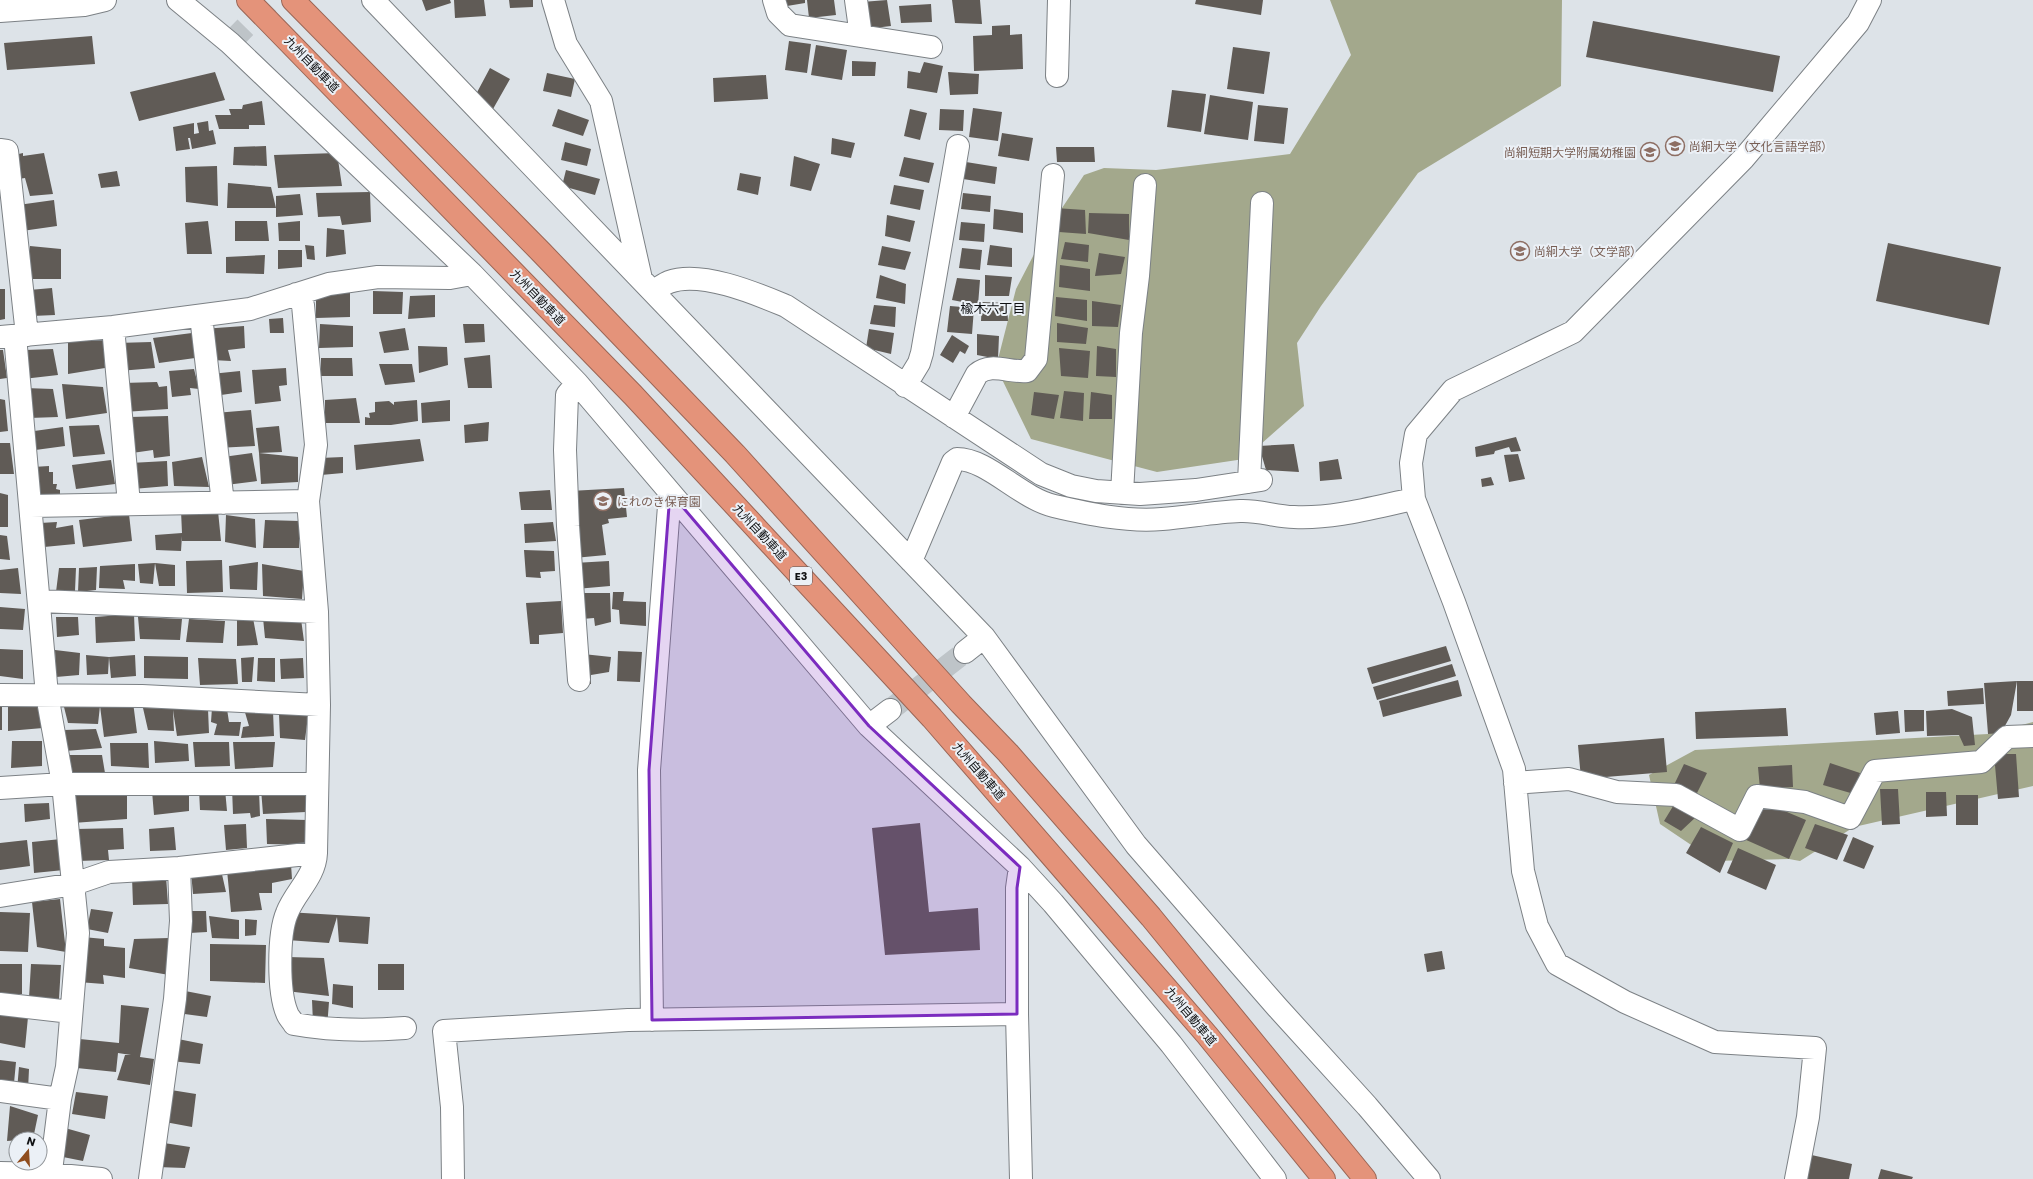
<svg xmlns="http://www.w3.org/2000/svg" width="2033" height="1179" font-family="Poppins,'Noto Sans JP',sans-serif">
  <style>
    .forest { fill: #a3a88c }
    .building { fill: #605b56 }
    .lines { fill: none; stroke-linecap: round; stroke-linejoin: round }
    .minor-tunnel { stroke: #bec4c8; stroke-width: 22; stroke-dasharray: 22 11; stroke-linecap: butt }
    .minor-casing { stroke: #7c8185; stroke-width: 24 }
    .highway-casing { stroke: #9a6656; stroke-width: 24 }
    .minor { stroke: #fff; stroke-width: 22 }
    .highway { stroke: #e4937a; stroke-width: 22 }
    .marked { fill: #7b2cbf; fill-opacity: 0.2; stroke: #7b2cbf; stroke-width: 3; stroke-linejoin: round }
    .labels { text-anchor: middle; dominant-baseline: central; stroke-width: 4; stroke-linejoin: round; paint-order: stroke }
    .shield { fill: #ebf0f6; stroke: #525457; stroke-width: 1 }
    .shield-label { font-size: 11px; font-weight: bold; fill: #101113 }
    .street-label { font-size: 12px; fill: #101113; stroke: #ebf0f6 }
    .education-label { font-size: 12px; fill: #785e54; stroke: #ebf0f6; text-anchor: start }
    .neighbourhood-label { font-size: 13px; fill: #101113; stroke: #ebf0f6 }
  </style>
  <rect width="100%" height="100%" fill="#dde3e8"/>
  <path class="forest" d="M1330 0H1562L1561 86 1418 173 1321 306 1297 343 1304 406 1244 459 1157 472 1031 439 996 367 1016 289 1044 235 1084 175 1104 168 1156 170 1290 154 1351 55Z
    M2033 722V786L1854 827 1800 861 1789 859 1715 861 1660 824 1649 775 1695 750 1988 734Z"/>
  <path class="building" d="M422 0H450L451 3 426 11Z
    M454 0H484L486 16 455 18Z
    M509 0H533V7L510 8Z
    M780 0H805V3L781 7Z
    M807 0H834L836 15 809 18Z
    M887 0 891 26 865 29 862 2Z
    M952 0H980L982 24 955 23Z
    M1196 0H1263L1261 15 1195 4Z
    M931 4 932 22 901 23 899 6Z
    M1593 21 1780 56 1773 92 1586 57Z
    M1010 25V35L1022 34 1023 69 974 71 973 36 992 35V26Z
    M92 36 95 64 7 70 4 43Z
    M789 41 811 44 807 73 785 70Z
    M816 45 847 50 842 80 811 75Z
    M1233 47 1270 52 1264 94 1227 89Z
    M852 61 876 62 875 76H852Z
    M924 62 943 66 937 93 907 88 908 71 920 73Z
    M490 68 510 79 493 109 474 98Z
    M215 72 225 100 139 121 130 92Z
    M948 72 979 74 978 94 950 95Z
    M547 73 575 79 571 97 543 91Z
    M766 75 768 99 714 102 713 78Z
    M1172 90 1206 94 1201 132 1167 127Z
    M1210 95 1253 102 1248 140 1204 134Z
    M262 101 265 125H249V129H219L215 115H231L229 109H242L243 105Z
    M1258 105 1288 108 1284 144 1254 141Z
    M973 108 1002 112 998 141 969 137Z
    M558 109 589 120 583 136 552 126Z
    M910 109 927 113 920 140 904 136Z
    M940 109 964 110 963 131 939 130Z
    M208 121 209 131 213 130 216 144 192 149 190 138H188L190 149 176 151 173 127 194 123V134L199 133 197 123Z
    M1002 133 1033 138 1029 161 998 156Z
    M832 138 855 143 851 158 831 154Z
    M565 142 591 149 587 166 561 160Z
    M266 146 267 166 233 165 234 147Z
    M1056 147H1094L1095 162H1057Z
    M23 153V156L44 153 53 194 30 196 25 178 12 180 10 156Z
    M337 153 342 186 278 188 274 155Z
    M794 156 820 164 811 191 790 186Z
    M904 157 934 163 929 183 899 176Z
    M966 162 997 167 995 184 963 179Z
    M217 166 218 206 186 202 185 167Z
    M566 170 600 179 595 195 562 186Z
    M117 171 120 186 101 188 98 174Z
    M740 173 761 177 758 195 737 190Z
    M228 183 271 187 276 208H227Z
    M894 185 924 190 920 210 890 204Z
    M370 192 371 222 342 225 340 216 318 217 316 193Z
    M963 193 991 196 990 212 961 209Z
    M300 194 303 215 276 217V196Z
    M54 200 57 226 22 231 18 205Z
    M1055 208 1085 210 1086 234 1059 232Z
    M994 209 1023 213V233L993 229Z
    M1089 213 1129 214V240L1088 233Z
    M887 215 915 221 910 242 885 236Z
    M208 221 212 254H187L185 223Z
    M235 221H267L269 241H235Z
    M300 221V241H279L278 223Z
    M961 222 985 224 984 242 959 240Z
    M327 228 344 230 346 254 326 257Z
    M1065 242 1089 245 1088 262 1061 259Z
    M1888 243 2001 267 1989 325 1876 301Z
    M305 245 314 246 315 260 307 259Z
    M990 245 1012 248V267L987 265Z
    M30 246 61 249V279H25Z
    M882 246 911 252 905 270 878 265Z
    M962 248 982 250 980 270 959 268Z
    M278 250H302V267L278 269Z
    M1099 253 1125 257 1121 274 1095 276Z
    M265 255 264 274 226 273V257Z
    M1060 265 1090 269V291L1059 287Z
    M880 275 906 284 905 304 876 298Z
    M985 275 1012 277 1009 296H985Z
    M957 278 980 280 978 305 952 300Z
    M52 288 55 315 32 316 29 290Z
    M0 289H5V319L0 320Z
    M316 291H350V317L316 318Z
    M373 291 403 292 402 314H373Z
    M435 295V317L408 319 410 296Z
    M1056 297 1087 300V321L1055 316Z
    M1092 301 1121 305 1118 327 1092 326Z
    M982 302 1007 303 1008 321H981Z
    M874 305 896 307 895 327 870 324Z
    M950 306 974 308 972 334 947 332Z
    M283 318 284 333H270L269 319Z
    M1057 323 1088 328 1086 344 1057 342Z
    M320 324 353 326V347L319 348Z
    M463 324H484L485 342 465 343Z
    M244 326 245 348 228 350 231 361 212 360 202 329Z
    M405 328 409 350 384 353 379 332Z
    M869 329 894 333 891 354 866 348Z
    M192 333 195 358 159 363 153 338Z
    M977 334 999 336 998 359 977 355Z
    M952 335 969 346 965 354 960 351 953 363 940 355Z
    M103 337 105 368 68 374V342Z
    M151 342 155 368 119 371 117 343Z
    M418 346 447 347 448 365 419 373Z
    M1097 346 1116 349V377L1096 376Z
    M1059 348 1090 351 1088 378 1061 376Z
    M53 349 58 375 23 379 25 350Z
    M0 350H3L7 378 0 379Z
    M490 355 492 388H468L464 358Z
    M321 358H352L353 376H321Z
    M379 364H412L415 382 385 385Z
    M286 368 287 385 279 386 281 401 255 404 252 370Z
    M194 369 199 389 190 388 191 395 172 397 169 371Z
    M240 371 242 392 214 396 211 374Z
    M157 382 159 387 167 386 168 409 124 412 123 383Z
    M62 384 103 387 107 413 66 419Z
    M25 388 53 389 58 417 29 418Z
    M1064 391 1084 393 1083 421 1060 418Z
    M1034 392 1059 395 1054 419 1031 415Z
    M1091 392 1112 395V419H1089Z
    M356 398 360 423H325V400Z
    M0 399 5 400 8 431 0 432Z
    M417 400 418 421 391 425H365V417L370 418 369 413 375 412V402L389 401 394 405V402Z
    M450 400V421L422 423 421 403Z
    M251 410 255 446 217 448 215 413Z
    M168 416 170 456 154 458 153 450 132 453 130 417Z
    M489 422 488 441 465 443 464 425Z
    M99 425 105 454 73 457 69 426Z
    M279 426 282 452 259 453 256 428Z
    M63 427 65 446 28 451 27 432Z
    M1516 437 1521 451 1511 452 1509 447 1495 451 1494 454 1476 457 1475 447Z
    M420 439 424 461 356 470 354 445Z
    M0 443H10L14 474H0Z
    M1294 444 1299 472 1266 470 1259 446Z
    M252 453 257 481 226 485 223 457Z
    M259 453 298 457V482L261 484Z
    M1518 454 1525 479 1509 482 1504 455Z
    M202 457 209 487 174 486 172 462Z
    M343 457V473L321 475 320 458Z
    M1338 459 1342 479 1320 481 1319 462Z
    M111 460 115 484 76 489 72 465Z
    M167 461 168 486 133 489 130 463Z
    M49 466V472H53V484H57L56 489 60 490V494L35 498 33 467Z
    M1491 477 1494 485 1482 487 1481 479Z
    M624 488 627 517 608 519 609 523 602 525 606 555 574 558 570 491Z
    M550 490 552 510H521L519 492Z
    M0 493 8 495V527H0Z
    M181 511H218L221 541H182V536L181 551 156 550 155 535 182 533Z
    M129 514 132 541 83 547 79 520Z
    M226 515 255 519 256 548 225 542Z
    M265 520 299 521V548H263Z
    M57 522 56 528 73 525 75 544 44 547 40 523Z
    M553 522 556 541 525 543 524 524Z
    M0 535 7 536 10 560 0 559Z
    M524 550 554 551 555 571 540 572 541 578 526 577Z
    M222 560 223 592 187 593 186 561Z
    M609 561 610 586 576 589 574 563Z
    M258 562 257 590 230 589 229 566Z
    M155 563 153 584 140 583 138 564 155 563 175 565V586H159Z
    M135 564V581L123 580 125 589 99 588 100 566Z
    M262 564 304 571 302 599 263 596Z
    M97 567 96 590 78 592 79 568Z
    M18 568 21 594 0 593V570Z
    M59 568H76L75 591 56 592Z
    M613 592H624L623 601 646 602V626L620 624 619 610 612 609Z
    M581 593H610L611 622 595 626 594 618 582 619Z
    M561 601 563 633 539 635V644H530L526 603Z
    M0 607 25 609 23 630 0 629Z
    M134 614 135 641 96 643 95 617Z
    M56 617H78L79 635 57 637Z
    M138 617 182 619 180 640 140 639Z
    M253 618 258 645 237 646V619Z
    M263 618 301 619 304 641 265 638Z
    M189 619 225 621 223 643 186 642Z
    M1446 646 1451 661 1372 684 1367 668Z
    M0 649 23 650V679L0 676Z
    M55 650 80 653 79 675 56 677Z
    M618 651 642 652 640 682 617 681Z
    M583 654 611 657 609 672 591 675V684H580Z
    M86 655 109 657 108 674 87 675Z
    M135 655 136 676 111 678 109 657Z
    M144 656 188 657V679L144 678Z
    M254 657 252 682H242L241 658Z
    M198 658 236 659 238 684 200 685Z
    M258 658H275V682L257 681Z
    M303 658 304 678 281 679 280 659Z
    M1452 664 1456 676 1377 700 1373 687Z
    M1458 680 1462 696 1383 717 1379 701Z
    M2017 681 2011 715 2001 733 1988 734 1984 683 2017 681H2033V711H2017Z
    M1983 688 1984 704 1948 706 1947 691Z
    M133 702 137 733 104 737 100 706Z
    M63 703 100 706 98 724 68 723Z
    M0 705H2V730H0Z
    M42 705 43 728 8 731V707Z
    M143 708 208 709 209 733 177 736 173 710 174 731 148 730Z
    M212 708 227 709 229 722H241L239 736 214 735 217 724 211 722Z
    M1786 708 1788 736 1696 739 1695 712Z
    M244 709 273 711 274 736 241 738 243 727 249 726Z
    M1952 709 1972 717 1975 745 1964 746 1959 735 1927 736 1926 711Z
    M1904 710H1924V731L1905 732Z
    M1898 711 1900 733 1876 735 1874 713Z
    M279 714 308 716 305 740 280 738Z
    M96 729 102 748 65 751 64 730Z
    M1664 738 1667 772 1581 779 1578 745Z
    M12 741H42V766L11 768Z
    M154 741 188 744 189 761 155 763Z
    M193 742H229L230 766 195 767Z
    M233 742H275L273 767 235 769Z
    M110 743H148L149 768 111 766Z
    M1994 754H2016L2019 797 1998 799Z
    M69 755H102L105 773H69Z
    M1830 763 1860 773 1854 794 1823 785Z
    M1684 764 1707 773 1695 797 1674 785Z
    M1792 765 1793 787 1760 789 1758 767Z
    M232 788 259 790 260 816 251 818 250 813 233 814Z
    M225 789 227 811 200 810 199 790Z
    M261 789 307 791 306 812 263 814Z
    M1880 789H1898L1900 824 1882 825Z
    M152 791 189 792V811L154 815Z
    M1926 792H1946L1947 816 1926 817Z
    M127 793V819L73 823 71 794Z
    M1956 795H1978V825H1956Z
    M1761 801 1806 820 1789 859 1744 839Z
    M49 803 50 819 25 822 24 804Z
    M1675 803 1697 816 1681 831 1664 821Z
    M266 819 308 820 309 845 267 844Z
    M920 823 929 912 978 908 980 950 885 955 872 828Z
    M246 824 247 848 226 850 224 825Z
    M1815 824 1848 835 1837 860 1805 848Z
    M174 827 176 850 150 851 149 829Z
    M1701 827 1733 843 1720 873 1686 853Z
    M123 828 124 849 108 850 109 860 77 861 76 829Z
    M1853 837 1874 846 1864 869 1843 861Z
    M61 839 64 870 34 873 32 842Z
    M27 840 30 866 0 870V843Z
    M1738 848 1776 865 1766 890 1727 873Z
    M291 864 292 879 272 883V893H259L262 910 231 912 227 870Z
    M221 870 226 892 193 894 191 872Z
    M166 876 168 904 133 905 132 877Z
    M60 899 66 952 37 947 32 902Z
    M91 909 113 912 108 933 87 929Z
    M191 911H206L207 932 189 933Z
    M0 912 30 913 28 952 0 951Z
    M287 912 370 917 368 944 339 942 337 917 329 943 287 940Z
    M209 916 239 920V939L212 938Z
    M245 919 257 920 256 935 245 936Z
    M83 937 104 939V946L125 948V978L103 975 104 984 78 982Z
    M169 938V975L129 968 134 939Z
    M210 944 266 945 265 983 210 981Z
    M1442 951 1445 969 1427 972 1424 954Z
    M288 957 324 958 329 996 286 991Z
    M0 964H22V994H0Z
    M31 964 61 965 59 999 29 998Z
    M378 964H404V990H378Z
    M333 984 353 986V1008L332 1004Z
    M180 990 211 996 207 1017 177 1013Z
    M312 1000 329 1002 327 1028 313 1023Z
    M121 1005 149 1008 140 1057 154 1059 150 1085 117 1080 125 1055H131L118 1053 116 1072 67 1067 70 1038 119 1043Z
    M0 1014 28 1017 25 1048 0 1043Z
    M173 1038 203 1044 200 1064 171 1061Z
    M0 1060 16 1062 14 1083 0 1080Z
    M19 1067 29 1069 28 1090H17Z
    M171 1090 196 1094 192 1127 165 1122Z
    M76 1092 108 1096 105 1119 72 1114Z
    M10 1106 38 1115 33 1139 7 1141Z
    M65 1128 90 1135 83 1161 58 1156Z
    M164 1143 190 1147 185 1168 157 1167Z
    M1807 1154 1852 1164 1849 1179H1802Z
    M1881 1169 1913 1177 1912 1179H1878Z"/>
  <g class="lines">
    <path class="minor-tunnel" d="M230 43 272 0
      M890 710 965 652"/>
    <g class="minor-casing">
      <path id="minor" d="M178 0 230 43 472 274 577 383 869 726 1020 867 1053 903 1171 1044 1275 1179
        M373 0 984 637 1136 845 1277 1007 1367 1106 1429 1179
        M553 0 566 44 601 101 641 279
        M774 0 778 13 790 25 931 47
        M856 0 861 36
        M0 11 84 5 105 0
        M1057 76 1059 0
        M0 150 7 151 27 335
        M653 291C659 288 664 284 669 282 701 270 757 294 786 306L1041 474 1071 486 1096 491 1140 494 1196 490 1261 480
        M201 316 223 503
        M113 327 129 504
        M15 336 47 695 63 784 78 933 67 1067 60 1099 50 1179
        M1 337 113 327 250 309 329 284 378 277 450 278 472 274
        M577 383 567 395 565 450 568 526 579 680
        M905 386 919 363 922 353 958 146
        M954 417 977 374C991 362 1010 373 1027 371L1036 359 1053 175
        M1249 482 1262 203
        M1122 493 1131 333 1138 276 1145 185
        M31 506 308 501
        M911 561 953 462 957 459C988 459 1020 498 1054 506 1089 514 1126 522 1162 519 1188 517 1214 512 1240 511 1259 510 1276 517 1294 517 1334 519 1375 507 1414 499
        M39 601 317 612
        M965 652 984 637
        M0 695 142 696 319 705
        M869 726 890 710
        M1515 783 1569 779 1617 792 1676 795 1740 830 1757 796 1805 802 1850 818 1875 771 1981 762 2007 737 2033 736
        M0 788 63 784H317
        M316 853C315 877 295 892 287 913 278 934 278 992 287 1013 288 1017 292 1020 294 1024 332 1031 367 1031 405 1028
        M1020 867 1017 888V1014L1021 1179
        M0 896 74 884 109 872 179 868 316 853 319 705 317 612 308 501 316 445 303 305 296 294
        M0 1004 71 1012
        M652 1020 649 770 669 506 675 498
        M0 1091 60 1099
        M0 1173 50 1174 101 1179
        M150 1179 175 999 181 921 179 868
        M453 1179 452 1107 444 1031 628 1020 1017 1014
        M1796 1179 1808 1117 1815 1048 1715 1042 1625 1002 1557 964 1537 926 1523 871 1514 769 1454 602 1414 499 1411 463 1416 434 1453 390 1573 332 1744 158 1858 23 1870 0"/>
    </g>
    <g class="highway-casing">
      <path id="highway" d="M248 0 633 395 932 718 1207 1035 1324 1179
        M293 0 542 253 735 454 961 704 1008 753 1151 917 1365 1179"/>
    </g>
    <use href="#minor" class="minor"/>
    <use href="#highway" class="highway"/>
  </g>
  <path class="marked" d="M675 498 869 726 1020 867 1017 888V1014L652 1020 649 770 669 506Z"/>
  <defs>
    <g id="university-ring" transform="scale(1)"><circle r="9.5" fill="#ebf0f6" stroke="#8d6e63" stroke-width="1.5"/><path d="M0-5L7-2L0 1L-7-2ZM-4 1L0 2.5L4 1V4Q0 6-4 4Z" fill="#8d6e63"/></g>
    <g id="school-ring" transform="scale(1)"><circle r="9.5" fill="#ebf0f6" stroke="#8d6e63" stroke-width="1.5"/><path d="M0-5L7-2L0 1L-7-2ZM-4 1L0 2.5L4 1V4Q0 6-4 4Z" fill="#8d6e63"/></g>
  </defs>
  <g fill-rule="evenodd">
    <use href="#university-ring" x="1675" y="146"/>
    <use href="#school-ring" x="1650" y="152"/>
    <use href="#university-ring" x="1520" y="251"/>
    <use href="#school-ring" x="603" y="501"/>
  </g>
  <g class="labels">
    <rect class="shield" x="790" y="567" width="22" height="18" rx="3"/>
    <g class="shield-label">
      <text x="801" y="576">E3</text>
    </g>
    <g class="street-label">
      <text transform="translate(312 64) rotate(46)">九州自動車道</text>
      <text transform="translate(538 297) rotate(46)">九州自動車道</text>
      <text transform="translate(760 532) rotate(47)">九州自動車道</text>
      <text transform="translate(979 771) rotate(49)">九州自動車道</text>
      <text transform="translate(1191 1016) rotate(50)">九州自動車道</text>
    </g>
    <g class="education-label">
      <text x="1689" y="146">尚絅大学（文化言語学部）</text>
      <text x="1636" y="152" text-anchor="end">尚絅短期大学附属幼稚園</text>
      <text x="1534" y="251">尚絅大学（文学部）</text>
      <text x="617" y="501">にれのき保育園</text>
    </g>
    <g class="neighbourhood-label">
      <text x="993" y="308">楡木六丁目</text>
    </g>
  </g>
  <g transform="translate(28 1151) rotate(18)"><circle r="19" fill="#ebf0f6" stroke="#93979b"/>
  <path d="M0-3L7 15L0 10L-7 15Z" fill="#8f4c1d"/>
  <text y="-6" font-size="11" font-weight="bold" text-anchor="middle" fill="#101113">N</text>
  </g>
</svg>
